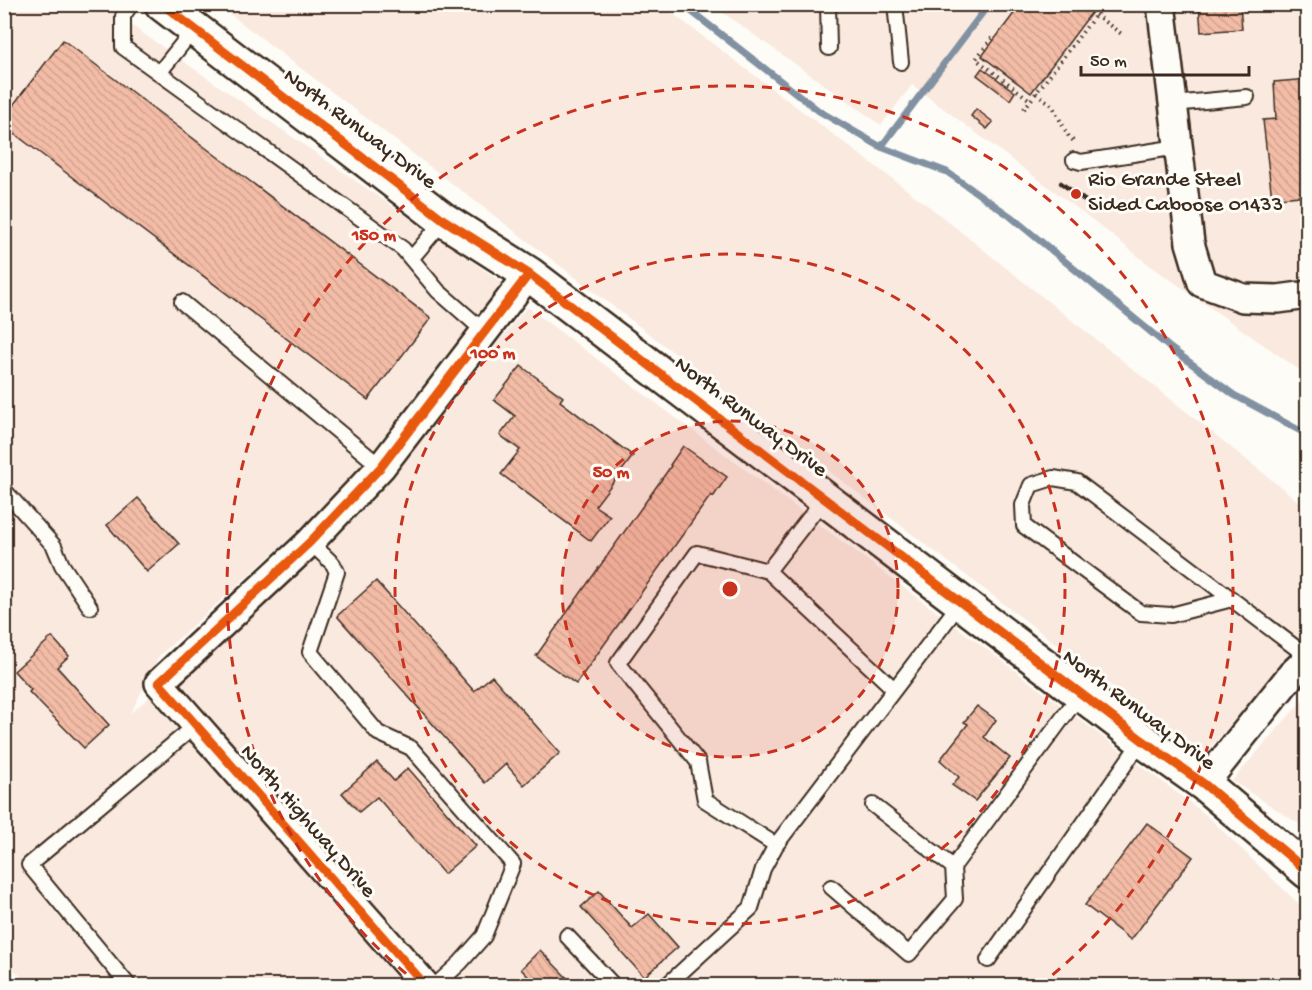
<svg xmlns="http://www.w3.org/2000/svg" width="1312" height="990" font-family="'Gochi Hand',sans-serif">
  <style>
    .built { fill: #fae9df }
    .lines { fill: none; stroke-linecap: round; stroke-linejoin: round }
    .stream { stroke: #8191a1; stroke-width: 7 }
    .building { fill: url(#building-back-hatch); stroke: #3b2a1e; stroke-width: 1.5 }
    .service-casing { stroke: #3b2a1e; stroke-width: 18 }
    .minor-casing { stroke: #3b2a1e; stroke-width: 32 }
    .tertiary-casing { stroke: #3b2a1e; stroke-width: 38 }
    .path { stroke: #3b2a1e; stroke-width: 4; stroke-dasharray: 1.5 4.5; stroke-linecap: butt }
    .service { stroke: #fdfcf7; stroke-width: 14 }
    .minor { stroke: #fdfcf7; stroke-width: 27 }
    .tertiary { stroke: #fdfcf7; stroke-width: 33 }
    .rail { stroke: #3b2a1e; stroke-width: 4.5 }
    .cycleway-casing { stroke: #fdfcf7; stroke-width: 13 }
    .cycleway { stroke: #e8590c; stroke-width: 9 }
    .ring { fill: none; stroke: #c8321e; stroke-width: 3; stroke-dasharray: 10 8 }
    .poi-dot { fill: #c8321e; stroke: #fdfcf7; stroke-width: 2 }
    .labels { text-anchor: middle; dominant-baseline: central; stroke-width: 6; stroke-linejoin: round; paint-order: stroke }
    .street-label { font-size: 22px; fill: #3b2a1e; stroke: #fdfcf7 }
    .poi-label { font-size: 22px; fill: #3b2a1e; stroke: #fdfcf7; text-anchor: start }
    .centre { fill: #c8321e; stroke: #fdfcf7; stroke-width: 3 }
    .ring-label { font-size: 18px; text-anchor: middle; font-weight: bold; fill: #c8321e; stroke: #fdfcf7; stroke-width: 6; stroke-linejoin: round; paint-order: stroke }
  </style>
  <defs>
    <pattern id="building-back-hatch" width="6" height="6" patternUnits="userSpaceOnUse" patternTransform="scale(1.5)"><rect width="6" height="6" fill="#f3bca7"/><path d="M-1 5l2 2M0 0l6 6M5-1l2 2" fill="none" stroke="#d1a28f"/></pattern>
  </defs>
  <rect width="100%" height="100%" fill="#fdfcf7"/>
  <filter id="ink" filterUnits="userSpaceOnUse"><feTurbulence type="fractalNoise" baseFrequency=".0167" numOctaves="2"/><feDisplacementMap in="SourceGraphic" scale="12" xChannelSelector="R" yChannelSelector="G"/><feConvolveMatrix kernelMatrix="1 2 1 2 8 2 1 2 1" color-interpolation-filters="sRGB"/></filter>
  <g filter="url(#ink)">
    <path class="built" d="M4 5H102L503 283 390 433 330 502 159 656 131 713 356 516 527 307 981 645 1205 814 1307 912V985H29L4 959Z
      M218 5H661L931 208 1307 508V636L1203 756Z
      M712 5H1307V375L1148 264 1094 221 912 85 881 125Z
      M1307 695V829L1232 781Z"/>
    <g class="lines">
      <path class="stream" d="M682 4 819 111 881 147 947 172 1010 216 1169 347 1234 395 1308 435
        M881 147 989 4"/>
    </g>
    <path class="building" d="M1021 4H1098L1031 93 982 56Z
      M1199 4H1240L1242 29 1201 32Z
      M63 40 431 318 368 400 4 126V117Z
      M982 68 1015 92 1010 100 977 75Z
      M1308 79V195L1272 199 1263 120 1276 119 1274 82Z
      M976 109 993 122 987 129 971 116Z
      M521 366 563 397 560 401 633 456 595 506 610 516 591 541 501 474 520 450 500 435 515 416 494 400Z
      M683 446 727 477 713 497 711 495 576 684 536 656 671 466 670 465Z
      M138 498 179 544 147 572 107 525Z
      M376 581 474 691 492 676 560 753 524 785 506 764 485 783 337 616Z
      M52 637 69 656 57 667 109 725 84 748 29 692 31 690 14 671Z
      M977 706 996 720 984 737 1010 758 975 801 952 785 959 777 940 760 968 724 964 722Z
      M377 762 394 781 408 768 476 846 444 874 377 797 359 812 342 793Z
      M1147 823 1193 857 1131 940 1085 905Z
      M599 891 632 928 649 914 678 947 644 977 581 907Z
      M540 950 569 980 563 986H537L521 969Z"/>
    <g class="lines">
      <g class="service-casing">
        <path id="service" d="M131 4 123 16V47L403 249 438 291 485 332
          M828 4 829 48
          M895 4 901 62
          M159 73 194 29
          M1173 104 1247 97
          M1074 160 1081 162 1178 147
          M411 259 444 220
          M182 302 381 467
          M4 490 54 546 62 565 90 607
          M824 499 768 571 697 553 618 663 698 762 705 800 776 845 961 602
          M310 542 333 564 337 572 310 652 378 733 411 748 513 864 484 936 460 963 435 986
          M768 571 894 689
          M1232 599 1171 615 1141 613 1024 526 1023 505 1031 485 1053 478 1077 482 1308 657
          M873 805 953 867 1081 693
          M831 887 909 954 955 899 953 867
          M567 936 614 986
          M988 960 1142 740
          M129 986 29 865 196 725
          M666 986 751 908 763 869 776 845"/>
      </g>
      <g class="minor-casing">
        <path id="minor" d="M1161 4 1190 243 1202 283 1243 298 1278 299 1308 295
          M1204 784 1292 674 1308 659
          M426 986 159 683 310 542 381 467 529 274"/>
      </g>
      <g class="tertiary-casing">
        <path id="tertiary" d="M162 4 444 220 529 274 1142 740 1204 784 1308 872"/>
      </g>
      <path class="path" d="M1095 15 1123 35
        M992 38 976 59 1030 100
        M1036 93 1052 105 1069 137 1076 143
        M1024 109 1104 4"/>
      <use href="#service" class="service"/>
      <use href="#minor" class="minor"/>
      <use href="#tertiary" class="tertiary"/>
      <path class="rail" d="M1061 183 1091 205"/>
      <g class="cycleway-casing">
        <path id="cycleway" d="M162 4 444 220 529 274 1142 740 1204 784 1308 872
          M426 986 159 683 310 542 381 467 529 274"/>
      </g>
      <use href="#cycleway" class="cycleway"/>
    </g>
  </g>
  <circle cx="730" cy="589" r="168" fill="#c8321e" fill-opacity=".12"/>
  <g class="ring">
    <circle cx="730" cy="589" r="168"/>
    <circle cx="730" cy="589" r="335"/>
    <path d="M420 985A503 503 0 1 1 1040 985"/>
  </g>
  <circle class="poi-dot" cx="1076" cy="194" r="6"/>
  <g class="labels">
    <g class="street-label">
      <text transform="translate(359 130) rotate(37)">North Runway Drive</text>
      <text transform="translate(750 418) rotate(37)">North Runway Drive</text>
      <text transform="translate(1138 711) rotate(37)">North Runway Drive</text>
      <text transform="translate(307 822) rotate(49)">North Highway Drive</text>
    </g>
    <g class="poi-label">
      <text x="1088" y="181">Rio Grande Steel<tspan x="1088" dy="25">Sided Caboose 01433</tspan></text>
    </g>
  </g>
  <circle cx="730" cy="589" r="9" class="centre"/>
  <g class="ring-label">
    <text x="374" y="240">150 m</text>
    <text x="493" y="358">100 m</text>
    <text x="611" y="477">50 m</text>
  </g>
  <rect width="1312" height="990" fill="none" stroke="#fdfcf7" stroke-width="24"/>
  <rect x="12" y="12" width="1288" height="966" fill="none" stroke="#3b2a1e" stroke-width="2" filter="url(#ink)"/>
  <path d="M1081 66v9h168v-9" fill="none" stroke="#3b2a1e" stroke-width="3"/>
  <text x="1090" y="66" font-size="18" fill="#3b2a1e" stroke="#fdfcf7" stroke-width="4.5" paint-order="stroke">50 m</text>
</svg>
